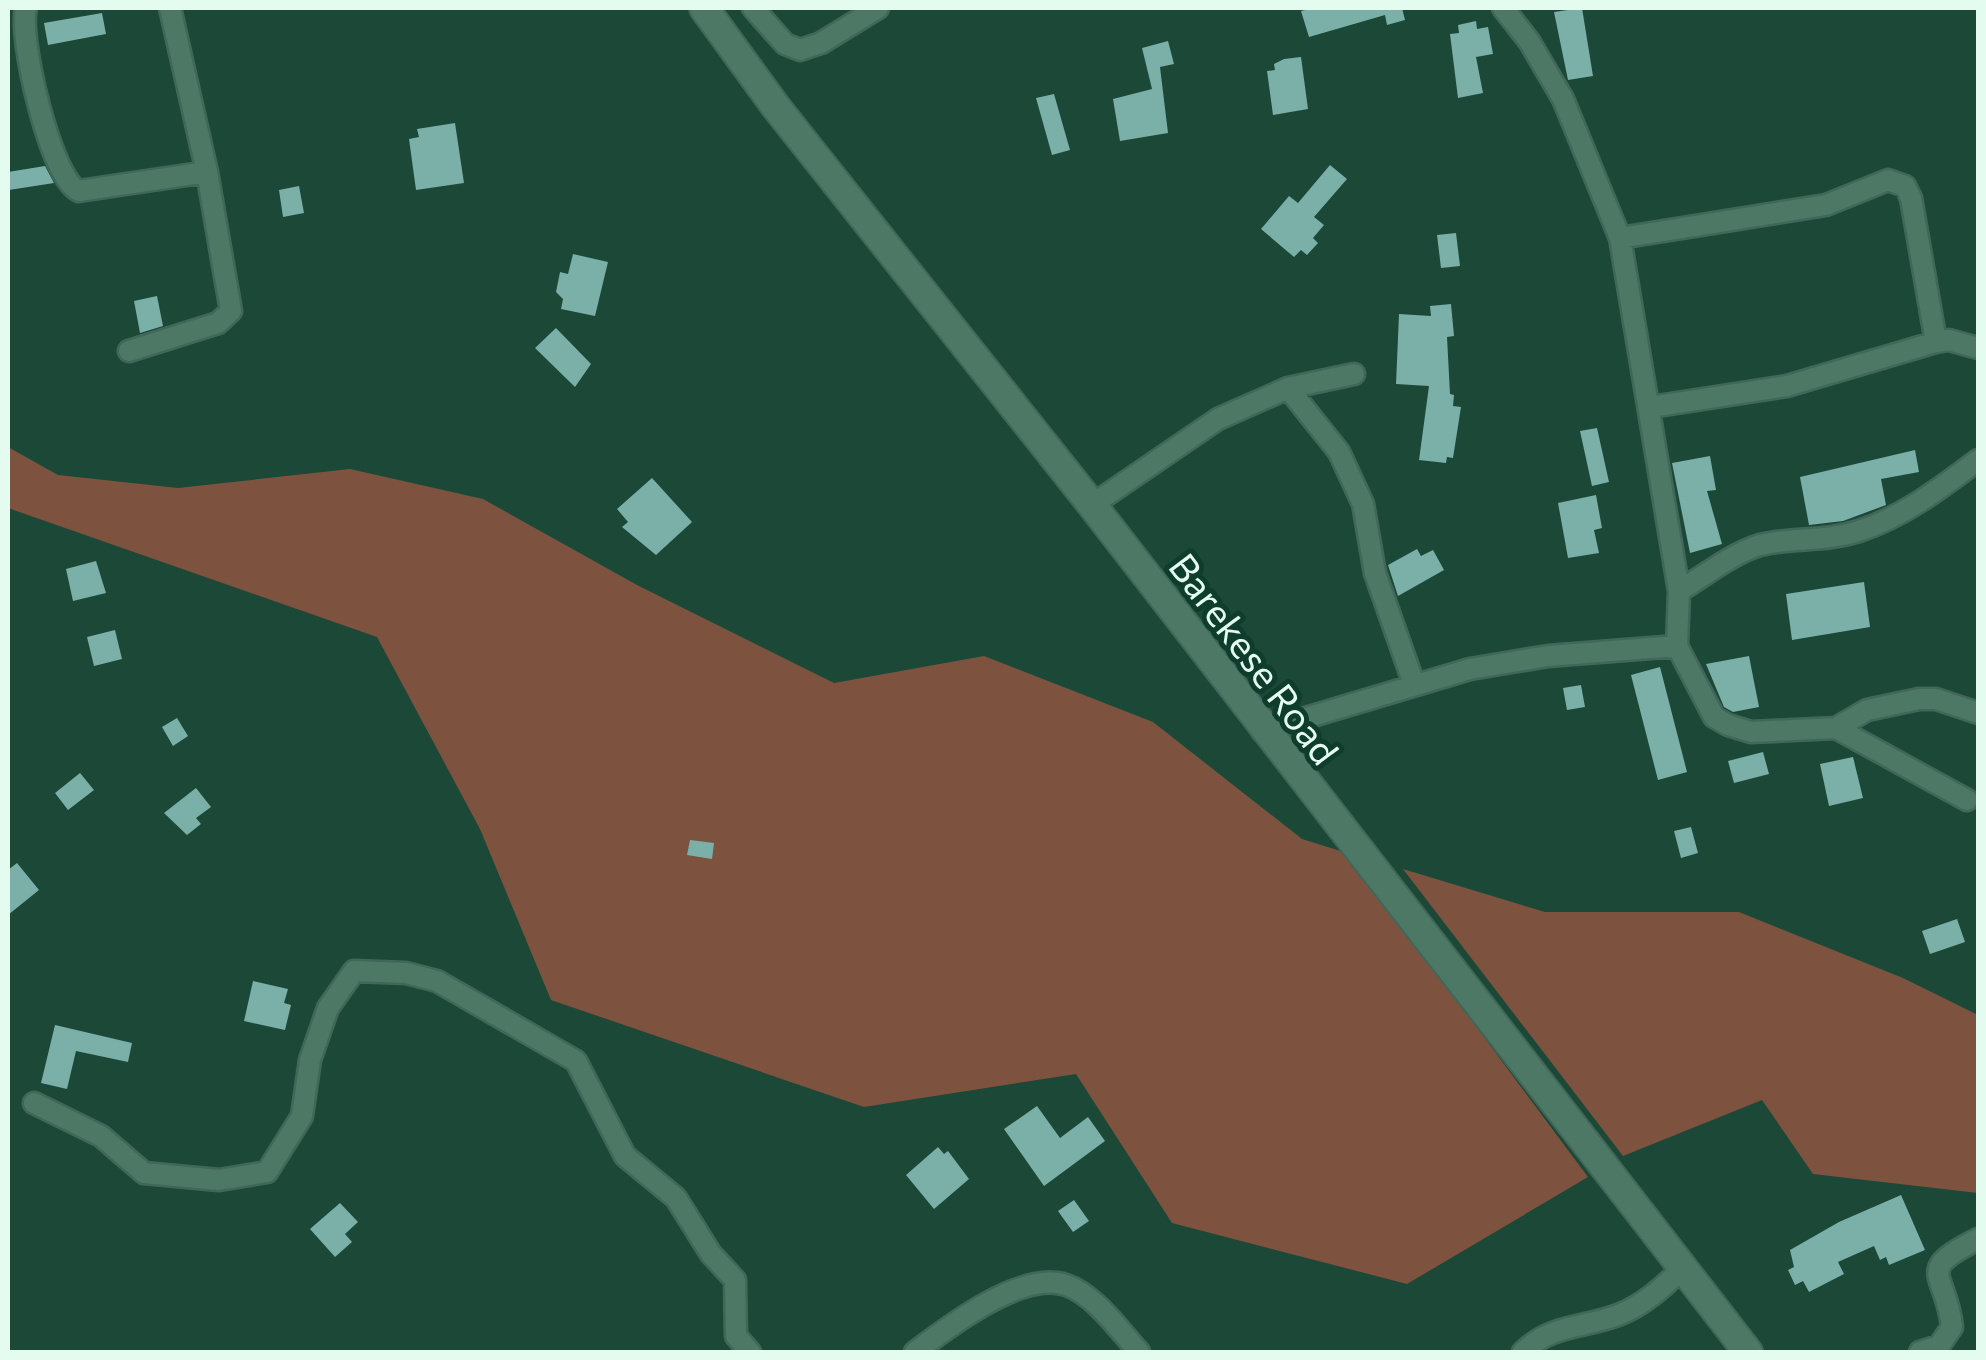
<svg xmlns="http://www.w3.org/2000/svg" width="1986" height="1360" font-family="Commissioner,sans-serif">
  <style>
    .green { fill: #7d533f }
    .building { fill: #7ab0a8 }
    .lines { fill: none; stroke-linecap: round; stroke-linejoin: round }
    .minor-casing { stroke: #406759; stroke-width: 25 }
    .secondary-casing { stroke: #406759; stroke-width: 32 }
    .minor { stroke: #4c7865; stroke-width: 20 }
    .secondary { stroke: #4c7865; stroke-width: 28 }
    .labels { text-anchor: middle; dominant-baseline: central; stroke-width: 10; stroke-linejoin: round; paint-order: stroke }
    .street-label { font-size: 38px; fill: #e4fbf0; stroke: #0f3d2d }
  </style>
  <rect width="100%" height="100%" fill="#1c4837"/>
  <path class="green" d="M8 447 58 475 178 488 350 469 483 499 637 585 834 683 984 656 1153 722 1302 839 1347 853 1588 1177 1407 1284 1172 1223 1076 1074 864 1107 551 1000 480 829 377 637 8 508Z
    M1403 869 1545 912H1739L1903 978 1978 1015V1193L1813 1174 1762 1100 1623 1156Z"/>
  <path class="building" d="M1314 8H1402L1405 20 1387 25 1385 15 1309 37 1301 11Z
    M1582 8 1593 76 1568 80 1554 12Z
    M102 13 106 34 48 45 44 23Z
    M1476 21 1477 29 1488 27 1493 54 1476 57 1483 93 1458 98 1450 34 1459 33 1458 25Z
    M1168 41 1174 64 1160 67 1168 133 1120 141 1113 99 1152 89 1142 48Z
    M1301 57 1308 109 1273 115 1267 71 1275 70 1274 64 1284 59Z
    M1054 94 1070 150 1052 155 1036 98Z
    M455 123 464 183 416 190 409 139 419 137 417 129Z
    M1330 165 1347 179 1314 217 1324 225 1313 238 1318 243 1307 255 1301 250 1294 257 1261 229 1289 196 1298 203Z
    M45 166 54 183 9 190 8 172Z
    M299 186 304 213 283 217 279 190Z
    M1456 233 1460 266 1441 268 1437 235Z
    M573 254 608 262 595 316 561 309 563 299 556 292 560 272 568 274Z
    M157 296 163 326 140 333 134 301Z
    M1451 304 1454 336 1447 337 1450 394 1454 395 1453 406 1461 407 1453 458 1447 457 1446 463 1419 460 1429 386 1396 384 1399 314 1431 316 1430 306Z
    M556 328 591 364 575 387 535 348Z
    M1597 428 1609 482 1592 486 1580 431Z
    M1915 450 1919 472 1881 479 1886 505 1843 521 1809 525 1800 477Z
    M1710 456 1716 490 1707 491 1722 544 1690 553 1672 463Z
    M652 478 692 522 656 555 622 527 628 522 617 509Z
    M1596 495 1602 528 1594 530 1599 553 1568 558 1558 503Z
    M1417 549 1421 556 1433 550 1444 570 1398 596 1388 565Z
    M96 561 106 593 73 601 66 569Z
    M1864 582 1870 627 1792 640 1786 594Z
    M115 630 122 659 94 666 87 637Z
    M1749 656 1759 707 1733 712 1724 707 1706 664Z
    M1660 667 1687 772 1658 780 1631 675Z
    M1581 685 1585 707 1567 710 1563 688Z
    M177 718 188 736 173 746 162 727Z
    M1763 752 1769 774 1734 783 1728 761Z
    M1853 757 1863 798 1829 806 1820 764Z
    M80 773 94 790 68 810 55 793Z
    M196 788 211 807 196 818 201 824 187 835 164 813Z
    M1691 827 1698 853 1681 858 1674 831Z
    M690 840 714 843 712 859 687 855Z
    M17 863 39 890 8 915V870Z
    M1957 919 1965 942 1930 954 1922 931Z
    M253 981 288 989 284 1003 291 1005 285 1030 244 1021Z
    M55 1025 132 1043 128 1062 76 1051 67 1089 41 1083Z
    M1037 1106 1060 1138 1088 1117 1105 1141 1044 1186 1004 1129Z
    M938 1147 944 1154 948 1151 969 1179 934 1209 906 1175Z
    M1901 1195 1925 1250 1889 1265 1886 1257 1880 1260 1874 1246 1838 1262 1844 1274 1809 1292 1803 1281 1795 1285 1788 1270 1794 1267 1790 1250 1839 1222Z
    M1074 1200 1089 1221 1073 1232 1058 1211Z
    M340 1203 358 1222 345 1234 352 1242 335 1257 310 1229Z"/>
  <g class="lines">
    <g class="minor-casing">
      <path id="minor" d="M26 8C18 37 51 180 79 191L207 172
        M753 8 785 44 800 50 821 43 878 8
        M1503 8 1529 41 1563 99 1620 238 1679 591 1677 646 1714 717 1728 725 1751 732 1836 728 1867 710 1919 699H1936L1978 713
        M1620 238 1826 205 1888 180 1905 186 1911 198 1936 342
        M129 351 218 323 231 311 207 172 170 8
        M1288 388 1339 452 1363 504 1375 573 1414 684
        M1651 407 1787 386 1936 342 1949 340 1978 348
        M1092 505 1218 419 1288 388 1354 374
        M1679 591C1704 576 1733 553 1760 545 1794 537 1825 542 1859 531 1903 517 1942 487 1978 460
        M1836 728 1967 800
        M1262 731 1470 669 1548 656 1677 646
        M34 1103 101 1136 144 1173 219 1180 267 1172 302 1116 310 1060 328 1008 354 971 406 973 437 981 576 1061 625 1156 676 1198 711 1254 735 1280 736 1336 750 1352
        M915 1352C948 1327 1022 1270 1066 1285 1094 1294 1120 1331 1139 1352
        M1523 1352C1552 1324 1584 1328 1618 1315 1643 1306 1663 1287 1682 1269
        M1920 1352 1939 1346 1952 1327C1946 1271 1913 1272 1978 1239"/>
    </g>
    <g class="secondary-casing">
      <path id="secondary" d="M704 8 776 107 1092 505 1748 1352"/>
    </g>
    <use href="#minor" class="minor"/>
    <use href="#secondary" class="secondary"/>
  </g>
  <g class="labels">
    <g class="street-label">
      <text transform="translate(1255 658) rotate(53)">Barekese Road</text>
    </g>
  </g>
  <rect width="1986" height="1360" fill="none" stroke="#e4fbf0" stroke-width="20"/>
</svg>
